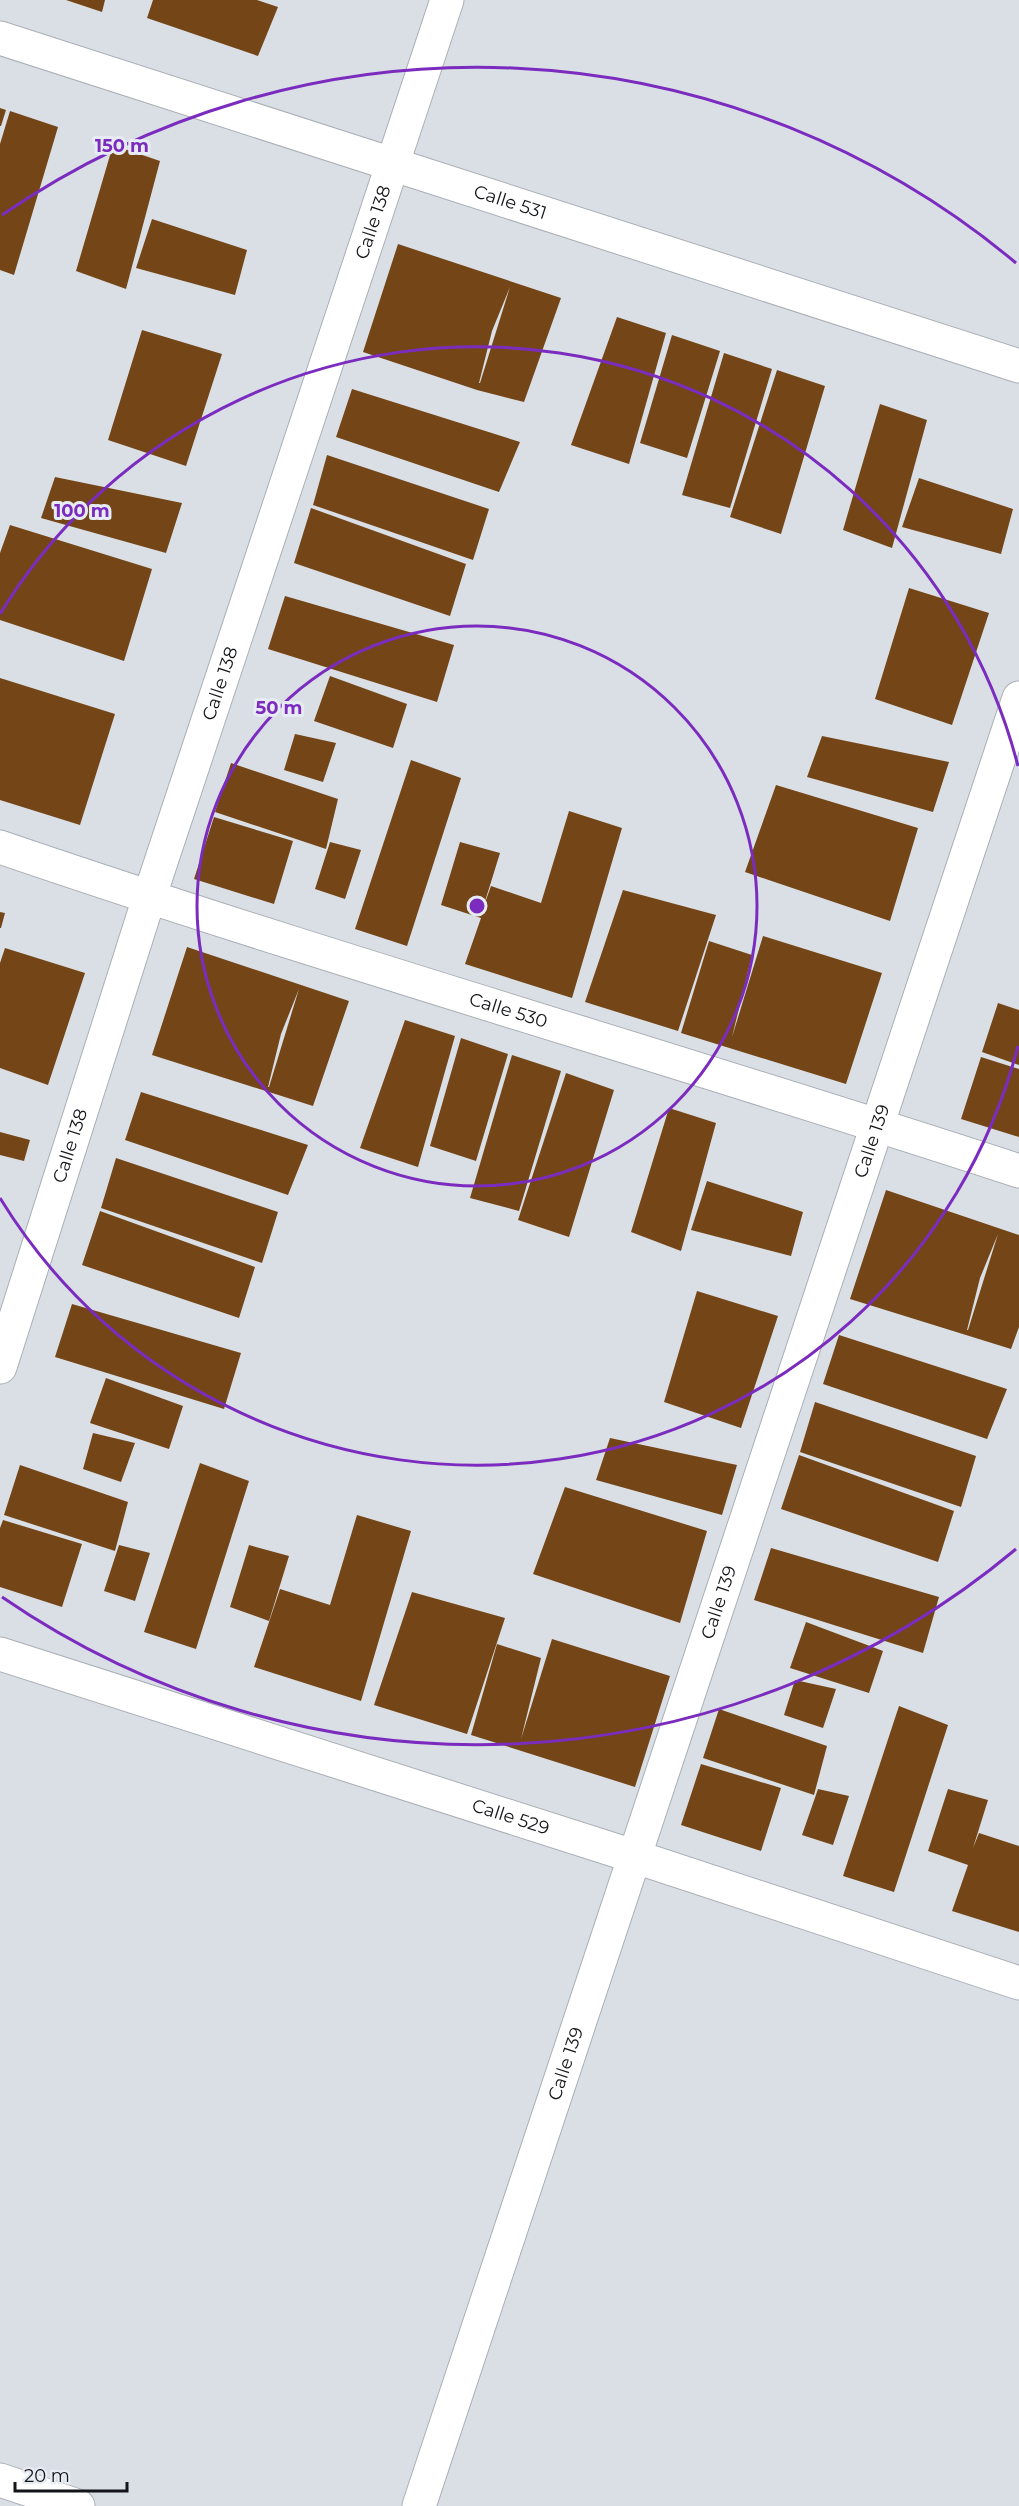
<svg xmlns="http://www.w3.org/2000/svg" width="1019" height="2506" font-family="Montserrat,sans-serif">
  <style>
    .building { fill: #744617; fill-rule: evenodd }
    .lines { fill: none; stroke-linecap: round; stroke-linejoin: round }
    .minor-casing { stroke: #aaafb6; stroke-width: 35 }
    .minor { stroke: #fff; stroke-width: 33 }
    .ring { fill: none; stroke: #7b2cbf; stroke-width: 3 }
    .labels { text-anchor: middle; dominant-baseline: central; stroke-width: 6; stroke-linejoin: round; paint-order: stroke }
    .street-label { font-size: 18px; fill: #131518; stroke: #e7ecf4 }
    .centre { fill: #7b2cbf; stroke: #e7ecf4; stroke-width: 3 }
    .ring-label { font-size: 18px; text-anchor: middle; font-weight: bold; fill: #7b2cbf; stroke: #e7ecf4; stroke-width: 6; stroke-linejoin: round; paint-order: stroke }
  </style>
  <rect width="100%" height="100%" fill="#dadfe6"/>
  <path class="building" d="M66 0H105L102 12Z
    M153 0H257L278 7 258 56 147 18Z
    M0 108 6 110 1 126H0Z
    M10 111 58 127 14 275 0 270V144Z
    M113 145 160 161 126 289 76 271Z
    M152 219 247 250 235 295 136 268Z
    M398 244 561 298 524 402 477 390 363 352ZM510 287 480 383H479L492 331Z
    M617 317 666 333 629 464 571 445Z
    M142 330 222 354 186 466 108 440Z
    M672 335 720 351 687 458 640 443Z
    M724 353 772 369 730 508 682 495Z
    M777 370 825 386 781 534 730 517Z
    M352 389 520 442 499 492 336 437Z
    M880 404 927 420 892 548 843 530Z
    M327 455 489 509 473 560 313 505Z
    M55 477 182 503 166 553 41 518Z
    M919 478 1013 509 1001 554 902 527Z
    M311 508 466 564 450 616 294 563Z
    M10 525 152 569 124 661 0 620V553Z
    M909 588 989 613 952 725 875 699Z
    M285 596 454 645 437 702 268 649Z
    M330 676 407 704 393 748 314 721Z
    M0 678 115 714 80 825 0 800Z
    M295 734 336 743 323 782 284 770Z
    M822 736 949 762 933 812 807 777Z
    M411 760 461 778 407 946 355 929Z
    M231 763 338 799 326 849 215 812Z
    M776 785 918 828 890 921 745 872Z
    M569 811 622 828 572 998 465 964 481 918 441 905 460 842 500 853 482 911 491 886 541 903Z
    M214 817 293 841 274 904 194 879Z
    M330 842 361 850 345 899 315 889Z
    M623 890 716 915 678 1031 585 1002Z
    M0 912 5 913 1 928H0Z
    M763 936 882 973 846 1084 681 1033 709 941 752 955 732 1037Z
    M187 947 349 1001 313 1106 152 1055ZM299 989 269 1087H268L281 1034Z
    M5 948 85 973 48 1085 0 1068V963Z
    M998 1003 1019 1010V1065L982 1052Z
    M405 1020 455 1036 418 1167 360 1148Z
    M461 1038 508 1054 476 1161 430 1146Z
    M512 1055 561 1071 519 1211 470 1198Z
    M981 1057 1019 1069V1137L961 1119Z
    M566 1073 614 1090 569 1237 518 1220Z
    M141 1092 308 1145 288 1195 125 1140Z
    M669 1108 716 1123 681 1251 631 1232Z
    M0 1132 30 1140 24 1161 0 1155Z
    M116 1158 278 1212 262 1263 101 1208Z
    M707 1181 803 1212 791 1256 691 1230Z
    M886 1190 1019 1235V1327L1011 1349 850 1299ZM998 1234 968 1330H967L980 1278Z
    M100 1211 255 1267 239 1318 82 1265Z
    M697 1291 778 1316 741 1428 664 1402Z
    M72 1304 241 1353 224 1409 55 1357Z
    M839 1335 1007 1389 987 1439 823 1384Z
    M106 1378 183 1406 169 1449 90 1423Z
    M815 1402 976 1456 961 1507 800 1452Z
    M93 1433 135 1443 121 1482 83 1469Z
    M610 1438 737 1465 722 1515 596 1480Z
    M799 1455 954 1511 938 1562 781 1509Z
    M200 1463 249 1481 196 1649 144 1632Z
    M20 1465 128 1502 115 1551 4 1515Z
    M565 1487 707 1531 680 1623 533 1574Z
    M357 1515 411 1531 361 1701 254 1667 280 1589 330 1605Z
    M3 1520 82 1544 62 1607 0 1587V1528Z
    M119 1545 150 1553 135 1601 104 1591Z
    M249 1545 289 1556 269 1621 230 1607Z
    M771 1548 939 1597 923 1653 754 1600Z
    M412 1592 505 1618 467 1734 374 1705Z
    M806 1622 883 1651 869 1693 790 1668Z
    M552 1639 670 1676 635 1787 471 1735 497 1644 541 1658 521 1739Z
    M795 1680 836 1689 823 1728 784 1715Z
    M899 1706 948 1725 894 1892 843 1876Z
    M719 1709 827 1746 814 1795 703 1758Z
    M701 1764 781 1788 761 1851 681 1825Z
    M818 1789 849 1796 833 1845 802 1835Z
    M948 1789 988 1800 973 1848 979 1833 1019 1846V1932L952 1911 968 1865 928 1851Z"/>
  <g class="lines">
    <g class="minor-casing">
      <g id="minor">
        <path id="s1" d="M0 38 1019 366"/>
        <path id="s2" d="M0 847C337 962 680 1060 1019 1171"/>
        <path id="s3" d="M0 1367 149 898 447 0"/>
        <path id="s4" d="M0 1654 636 1857 1019 1983"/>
        <path d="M0 2480 78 2506"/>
        <path id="s5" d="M419 2506 1019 698"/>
      </g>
    </g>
    <use href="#minor" class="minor"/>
  </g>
  <g class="ring">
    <circle cx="477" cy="906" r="280"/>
    <path d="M1018 1046A559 559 0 0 1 0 1198M0 614A559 559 0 0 1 1018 766"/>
    <path d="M1016 1549A839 839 0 0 1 2 1597M2 215A839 839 0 0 1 1016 263"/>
  </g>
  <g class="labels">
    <g class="street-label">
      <text stroke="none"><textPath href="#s1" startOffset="536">Calle 531</textPath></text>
      <text stroke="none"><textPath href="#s3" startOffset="1204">Calle 138</textPath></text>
      <text stroke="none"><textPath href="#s3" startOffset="718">Calle 138</textPath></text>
      <text stroke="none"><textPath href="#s2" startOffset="534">Calle 530</textPath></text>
      <text stroke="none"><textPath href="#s5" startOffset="1438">Calle 139</textPath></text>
      <text stroke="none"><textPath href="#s3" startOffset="232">Calle 138</textPath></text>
      <text stroke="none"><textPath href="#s5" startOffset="952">Calle 139</textPath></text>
      <text stroke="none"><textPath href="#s4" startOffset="536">Calle 529</textPath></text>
      <text stroke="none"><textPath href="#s5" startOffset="466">Calle 139</textPath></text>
    </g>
  </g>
  <circle cx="477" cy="906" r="9" class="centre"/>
  <g class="ring-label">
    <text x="122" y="152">150 m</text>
    <text x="82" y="517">100 m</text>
    <text x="279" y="714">50 m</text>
  </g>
  <path d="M15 2482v9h112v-9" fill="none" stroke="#131518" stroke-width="3"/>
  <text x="24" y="2482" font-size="18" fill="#131518" stroke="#e7ecf4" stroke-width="4.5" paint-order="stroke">20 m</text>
</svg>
